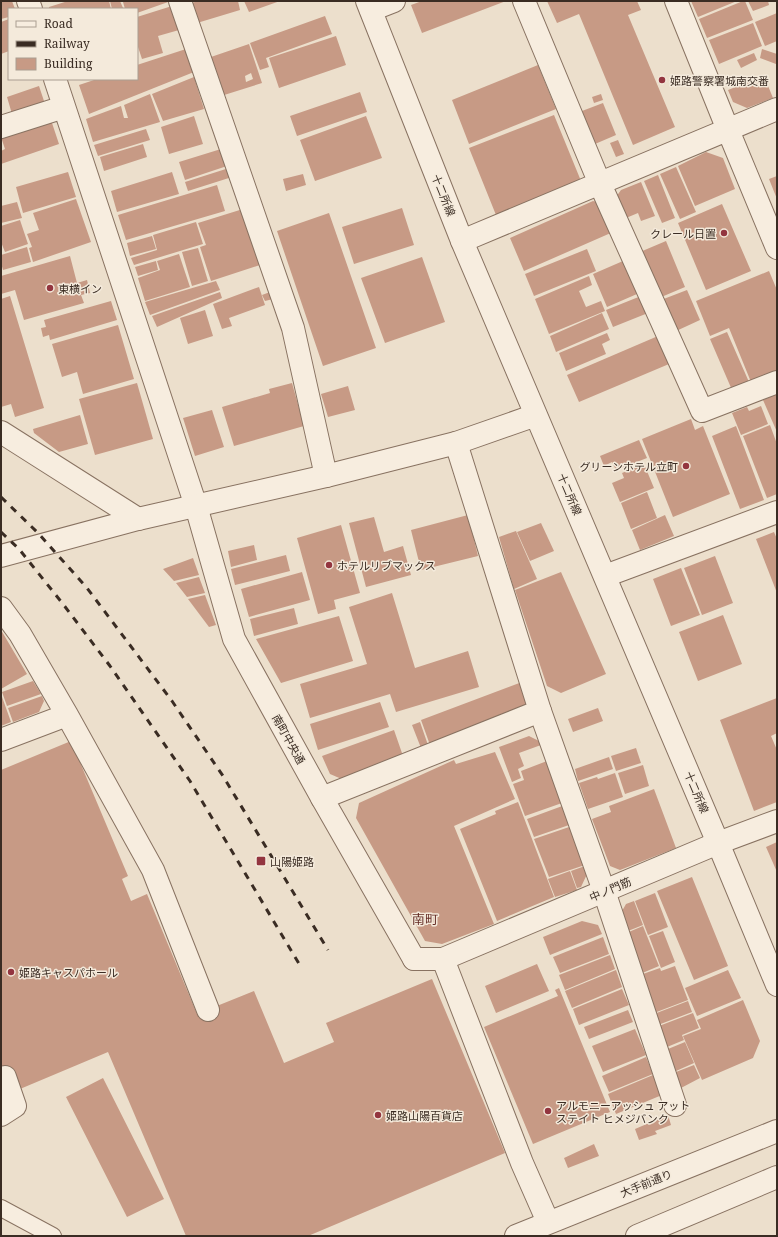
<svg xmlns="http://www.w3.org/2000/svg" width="778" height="1237" font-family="'Noto Serif','Noto Sans JP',serif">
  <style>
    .building { fill: #c79a85; fill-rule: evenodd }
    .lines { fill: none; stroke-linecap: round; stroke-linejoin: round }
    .service-casing { stroke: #887261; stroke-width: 18 }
    .pedestrian-casing { stroke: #887261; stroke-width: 24 }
    .minor-casing { stroke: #887261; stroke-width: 24 }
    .tertiary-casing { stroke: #887261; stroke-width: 24 }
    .service { stroke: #f7eddf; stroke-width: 16 }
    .pedestrian { stroke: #f7eddf; stroke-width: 22 }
    .minor { stroke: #f7eddf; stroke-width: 22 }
    .tertiary { stroke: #f7eddf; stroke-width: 22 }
    .rail { stroke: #3a2c23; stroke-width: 3; stroke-dasharray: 7 7; stroke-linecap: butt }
    .poi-dot { fill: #93353f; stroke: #f4eadb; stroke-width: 1.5 }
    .labels { text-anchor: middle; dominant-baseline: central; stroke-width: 3; stroke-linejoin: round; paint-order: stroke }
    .poi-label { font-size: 11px; fill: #3a2c23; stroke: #f4eadb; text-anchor: start }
    .street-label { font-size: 11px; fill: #3a2c23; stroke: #f4eadb }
    .quarter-label { font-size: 13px; fill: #642c25; stroke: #f4eadb }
  </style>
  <rect width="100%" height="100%" fill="#ecdfcc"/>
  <path class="building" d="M1 1H12L15 9H9V17L1 19Z
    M68 1H109L111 9H49V7Z
    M110 1H120L123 8 112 9Z
    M124 1H171L137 13V9H125L123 2Z
    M199 1H238L240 10 197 23 191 3Z
    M244 1H280L249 12Z
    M422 1H506L422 33 411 5Z
    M547 1H637L641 10 628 15 675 127 633 145 579 14 557 23Z
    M691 1H737L698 17Z
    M743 1H745L753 20 707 38 699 19Z
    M748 1H768L769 5 753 11Z
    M172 6 179 30 158 36 163 53 142 59 138 47H137V17Z
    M777 13V41L765 46 755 22Z
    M325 16 332 34 266 58 269 67 260 70 250 43Z
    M9 19V51L1 54V22Z
    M753 23 762 46 719 64 709 40Z
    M336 36 346 65 279 88 269 58Z
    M249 44 262 83 221 96 208 58ZM251 73 253 79 246 82 245 76Z
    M186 49 194 72 89 114 79 85 97 79H137V65Z
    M762 49 777 54 776 64 760 58Z
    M754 53 757 60 741 68 737 60Z
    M538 65 556 109 469 144 452 100Z
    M764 76 773 98 747 108 733 102 728 90Z
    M194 77 204 109 163 121 152 94Z
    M39 86 45 104 12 114 7 97Z
    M360 92 367 112 297 136 290 116Z
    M150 94 160 122 93 142 86 119 121 106 124 118H128L124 105Z
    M601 94 603 100 594 103 592 97Z
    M603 103 616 135 595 144 582 111Z
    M554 115 581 181 496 215 469 148Z
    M194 116 203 144 169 154 161 127Z
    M366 116 382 158 315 181 300 140Z
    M50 117 59 144 1 164V151L5 149 2 140 1 141V133Z
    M146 129 150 140 98 156 94 145Z
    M618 140 624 154 616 157 610 143Z
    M143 144 147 157 104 171 100 157Z
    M221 149 227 166 185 180 179 162Z
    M706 152 723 158 735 189 695 206 678 166Z
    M676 167 696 212 680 219 660 174Z
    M229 168 232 177 188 191 185 182Z
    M68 172 76 197 23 213 16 187Z
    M172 172 179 194 117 212 111 191Z
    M303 174 306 185 286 191 283 179Z
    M658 175 675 218 662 223 644 181Z
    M777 176V199L769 179Z
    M641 182 655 216 641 221 638 213 626 218 616 197 621 190Z
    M217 185 225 211 126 240 118 215Z
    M76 199 91 242 33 262 29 248 32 247 27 234 39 230 33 213Z
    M593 201 600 203 613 232 524 271 510 238Z
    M17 202 22 218 1 223V206Z
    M722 204 751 271 706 290 678 223Z
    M402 208 414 245 354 264 342 227Z
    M243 209 260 265 211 281 200 247 206 245 198 223Z
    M329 213 376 348 323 366 277 231Z
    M20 220 28 244 5 252 1 242V226Z
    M196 222 203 244 134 265 131 258 157 250 153 235Z
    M152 236 156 249 130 256 127 243Z
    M666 241 685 287 659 298 640 252Z
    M27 247 31 262 3 270 1 263V255Z
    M198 248 208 281 192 286 182 252Z
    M587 249 596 271 534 296 525 274Z
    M179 254 190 287 145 301 138 278 160 270 157 261Z
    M70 256 77 283 87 280 90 293 81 295 84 303 24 320 15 290 1 294V276Z
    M422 257 445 322 385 343 361 278Z
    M156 261 158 270 138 276 135 267Z
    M623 261 637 294 607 307 593 274Z
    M769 271 777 290V372L751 382 729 328 710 336 696 301Z
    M589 276 592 285 579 291 586 307 601 301 605 311 549 334 535 299Z
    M216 281 220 290 150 315 145 302Z
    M259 287 265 305 229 318 232 326 222 329 213 304Z
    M687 290 700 320 674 332 661 300Z
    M220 292 222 298 157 327 152 316Z
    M270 292 273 299 265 301 262 295Z
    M10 296 44 408 15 417 11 404 1 407V299Z
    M641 296 648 313 613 327 606 310Z
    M111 301 117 320 50 340 49 335 43 337 41 328 46 327 44 320Z
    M205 310 213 336 188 344 180 318Z
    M602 313 609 329 556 352 550 336Z
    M118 325 134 379 83 394 77 372 62 377 52 344Z
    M727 332 749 382 732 390 710 339Z
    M607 333 610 340 602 344 606 354 566 371 559 353Z
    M658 336 669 364 579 402 567 375Z
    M137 383 153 439 95 455 79 399Z
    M292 383 304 426 234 446 222 407 270 393 269 389Z
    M348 386 355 410 328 417 321 394Z
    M777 394V432L763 400Z
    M761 406 768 424 741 435 732 413 747 407 749 411Z
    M212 410 224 447 195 456 183 418Z
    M80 415 88 444 59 452 34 433 33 429Z
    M691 419 695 430 703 426 730 494 673 517 642 439Z
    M770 425 777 444V494L767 498 743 436Z
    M736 426 764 500 740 509 712 436Z
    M639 440 647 458 616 470 612 462 604 466 600 456Z
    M644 464 654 488 620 502 612 483 624 478 622 473Z
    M647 492 657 518 631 529 621 503Z
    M468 515 478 556 421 570 411 530Z
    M665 515 674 536 640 550 632 530Z
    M374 517 384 552 403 546 411 575 366 587 349 523Z
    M541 523 554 551 530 561 517 532Z
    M341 525 360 593 334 600 336 609 318 614 297 538Z
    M516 531 537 579 514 589 499 537Z
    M774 532 777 539V593L756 539Z
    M254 545 257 560 231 567 228 551Z
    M286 555 290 571 235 585 231 569Z
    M715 556 733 603 702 615 684 568Z
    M193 558 199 575 174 581 163 569Z
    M681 568 700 615 671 626 653 579Z
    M302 572 310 600 249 617 241 589Z
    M561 572 606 674 561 693 547 686 515 590Z
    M199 577 205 593 187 597 176 583Z
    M392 593 415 668 468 651 479 687 396 712 390 694 310 718 300 684 367 664 349 607Z
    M205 595 216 625 209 627 188 599Z
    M294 608 298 624 254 636 250 619Z
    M723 615 742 664 698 681 679 632Z
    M339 616 353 661 281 683 256 639Z
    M1 630 27 674 1 689Z
    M33 681 41 694 7 706 2 692Z
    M522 682 529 699 523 710 430 745 421 720Z
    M1 694 11 722 1 726Z
    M42 696 44 701 39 712 13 722 8 708Z
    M777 698V733L771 736 777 750V802L754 811 720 720Z
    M380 702 389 727 318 750 310 724Z
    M598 708 603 721 573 732 568 719Z
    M420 722 428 745 421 748 412 725Z
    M394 730 403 756 344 780 330 774 322 756Z
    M529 736 539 741 541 745 519 753 524 766 518 769 521 778 512 782 499 747Z
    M71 741 128 876 122 879 131 901 147 894 197 1014 254 991 284 1063 334 1042 326 1023 432 979 505 1153 308 1236H186L108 1052 20 1089 1 1079V770Z
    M636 748 641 763 616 771 611 756Z
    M495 752 515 799 454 826 494 924 442 944 425 941 356 818 359 803 454 760 456 764Z
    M609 757 613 769 578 781 575 769Z
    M547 761 562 803 525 816 513 784 524 780 521 771Z
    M643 765 649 786 625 794 618 773Z
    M615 773 623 797 588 809 579 783 597 777 598 779Z
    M654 789 676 848 620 870 610 866 592 819 611 812 609 806Z
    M518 802 554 897 497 921 460 829 496 814 495 811Z
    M565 805 572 824 534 837 527 819Z
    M572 826 585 865 549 877 534 839Z
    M777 842V872L766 847Z
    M585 866 588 872 581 887 577 888 571 871Z
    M570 871 577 890 555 897 548 879Z
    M692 877 728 966 694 980 657 891Z
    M655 893 668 927 648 935 635 901Z
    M634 901 643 925 623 933 617 920 626 904Z
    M582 921 598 925 602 934 550 955 543 937Z
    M643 926 659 966 640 974 624 934Z
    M663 931 675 962 661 968 649 936Z
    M603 937 609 954 560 973 553 957Z
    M610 955 615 969 565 990 559 975Z
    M537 964 549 991 496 1013 485 986Z
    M675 966 688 1000 654 1013 640 975 660 968 661 971Z
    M616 970 622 987 572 1008 565 991Z
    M728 970 741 998 697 1016 685 988Z
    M559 988 610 1112 533 1144 484 1027 558 996 555 990Z
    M622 989 629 1005 579 1025 573 1009Z
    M743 1000 760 1041 753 1058 702 1080 683 1036 701 1029 697 1020Z
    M688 1001 692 1012 658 1025 654 1014Z
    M628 1010 633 1022 589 1039 584 1027Z
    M693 1013 699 1028 682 1035 684 1040 667 1047 659 1026Z
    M635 1029 646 1055 603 1072 592 1046Z
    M685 1042 694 1063 676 1071 668 1049Z
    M646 1057 653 1074 609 1092 602 1076Z
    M694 1065 700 1078 681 1088 676 1072Z
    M653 1075 662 1095 616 1114 608 1094Z
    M103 1078 164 1199 127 1217 66 1097Z
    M668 1115 671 1125 655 1131 657 1134 639 1140 635 1129Z
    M594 1144 599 1156 568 1168 564 1158Z"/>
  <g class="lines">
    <g class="service-casing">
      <path id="service" d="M1 1208 53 1236"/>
    </g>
    <g class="pedestrian-casing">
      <path id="pedestrian" d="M196 506 234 639 322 798 414 959
        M540 711 604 891 675 1105
        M1 1115 15 1106 5 1077"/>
    </g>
    <g class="minor-casing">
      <path id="minor" d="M28 1 31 9
        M180 1 293 328 326 476
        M524 1 600 184 702 411 777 382
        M676 1 728 130 777 248
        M371 10 394 1
        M55 79 196 506
        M1 127 64 107
        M462 241 777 109
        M1 432 138 519
        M605 576 777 512
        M1 608 20 634 67 715 153 870 208 1010
        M1 740 67 715
        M322 798 540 711 456 443
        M414 959H443L522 1163 548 1222
        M443 959 718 843 777 821"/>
    </g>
    <g class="tertiary-casing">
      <path id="tertiary" d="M367 1 462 241 718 843 777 985
        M1 556 138 519 326 476 456 443 536 415
        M516 1236 777 1131
        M637 1236 777 1177"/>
    </g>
    <use href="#service" class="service"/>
    <use href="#pedestrian" class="pedestrian"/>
    <use href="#minor" class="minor"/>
    <use href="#tertiary" class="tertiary"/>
    <path class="rail" d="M1 497 39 534 87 588 172 701 223 776 328 950
      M1 532 19 549 63 604 110 666 190 781 301 967"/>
  </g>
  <g class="poi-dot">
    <circle cx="662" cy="80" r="4"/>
    <circle cx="724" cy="233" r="4"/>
    <circle cx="50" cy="288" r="4"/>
    <circle cx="686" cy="466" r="4"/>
    <circle cx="329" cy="565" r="4"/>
    <rect x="256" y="856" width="10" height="10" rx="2"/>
    <circle cx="11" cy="972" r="4"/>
    <circle cx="548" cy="1111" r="4"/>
    <circle cx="378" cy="1115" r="4"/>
  </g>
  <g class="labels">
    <g class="poi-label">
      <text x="670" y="80">姫路警察署城南交番</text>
      <text x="716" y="233" text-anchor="end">クレール日置</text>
      <text x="58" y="288">東横イン</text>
      <text x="678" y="466" text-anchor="end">グリーンホテル立町</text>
      <text x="337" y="565">ホテルリブマックス</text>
      <text x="270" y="861">山陽姫路</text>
      <text x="19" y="972">姫路キャスパホール</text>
      <text x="556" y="1105">アルモニーアッシュ アット<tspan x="556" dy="13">ステイト ヒメジバンク</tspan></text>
      <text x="386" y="1115">姫路山陽百貨店</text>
    </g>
    <g class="street-label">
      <text transform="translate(444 195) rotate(68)">十二所線</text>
      <text transform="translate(570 494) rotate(67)">十二所線</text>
      <text transform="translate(289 739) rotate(61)">南町中央通</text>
      <text transform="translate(697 792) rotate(67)">十二所線</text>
      <text transform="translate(610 889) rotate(-23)">中ノ門筋</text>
      <text transform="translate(646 1183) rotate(-22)">大手前通り</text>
    </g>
    <g class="quarter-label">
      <text x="425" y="919">南町</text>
    </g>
  </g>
  <rect width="778" height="1237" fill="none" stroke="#3a2c23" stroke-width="4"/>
  <rect x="8" y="8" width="130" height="72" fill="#f4eadb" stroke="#aa9e91"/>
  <rect x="16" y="21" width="20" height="6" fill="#f7eddf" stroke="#aa9e91"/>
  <text x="44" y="28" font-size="12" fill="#3a2c23">Road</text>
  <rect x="16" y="41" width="20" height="6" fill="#3a2c23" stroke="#aa9e91"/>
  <text x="44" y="48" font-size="12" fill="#3a2c23">Railway</text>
  <rect x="16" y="58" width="20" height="12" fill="#c79a85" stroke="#aa9e91"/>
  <text x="44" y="68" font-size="12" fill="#3a2c23">Building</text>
</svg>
